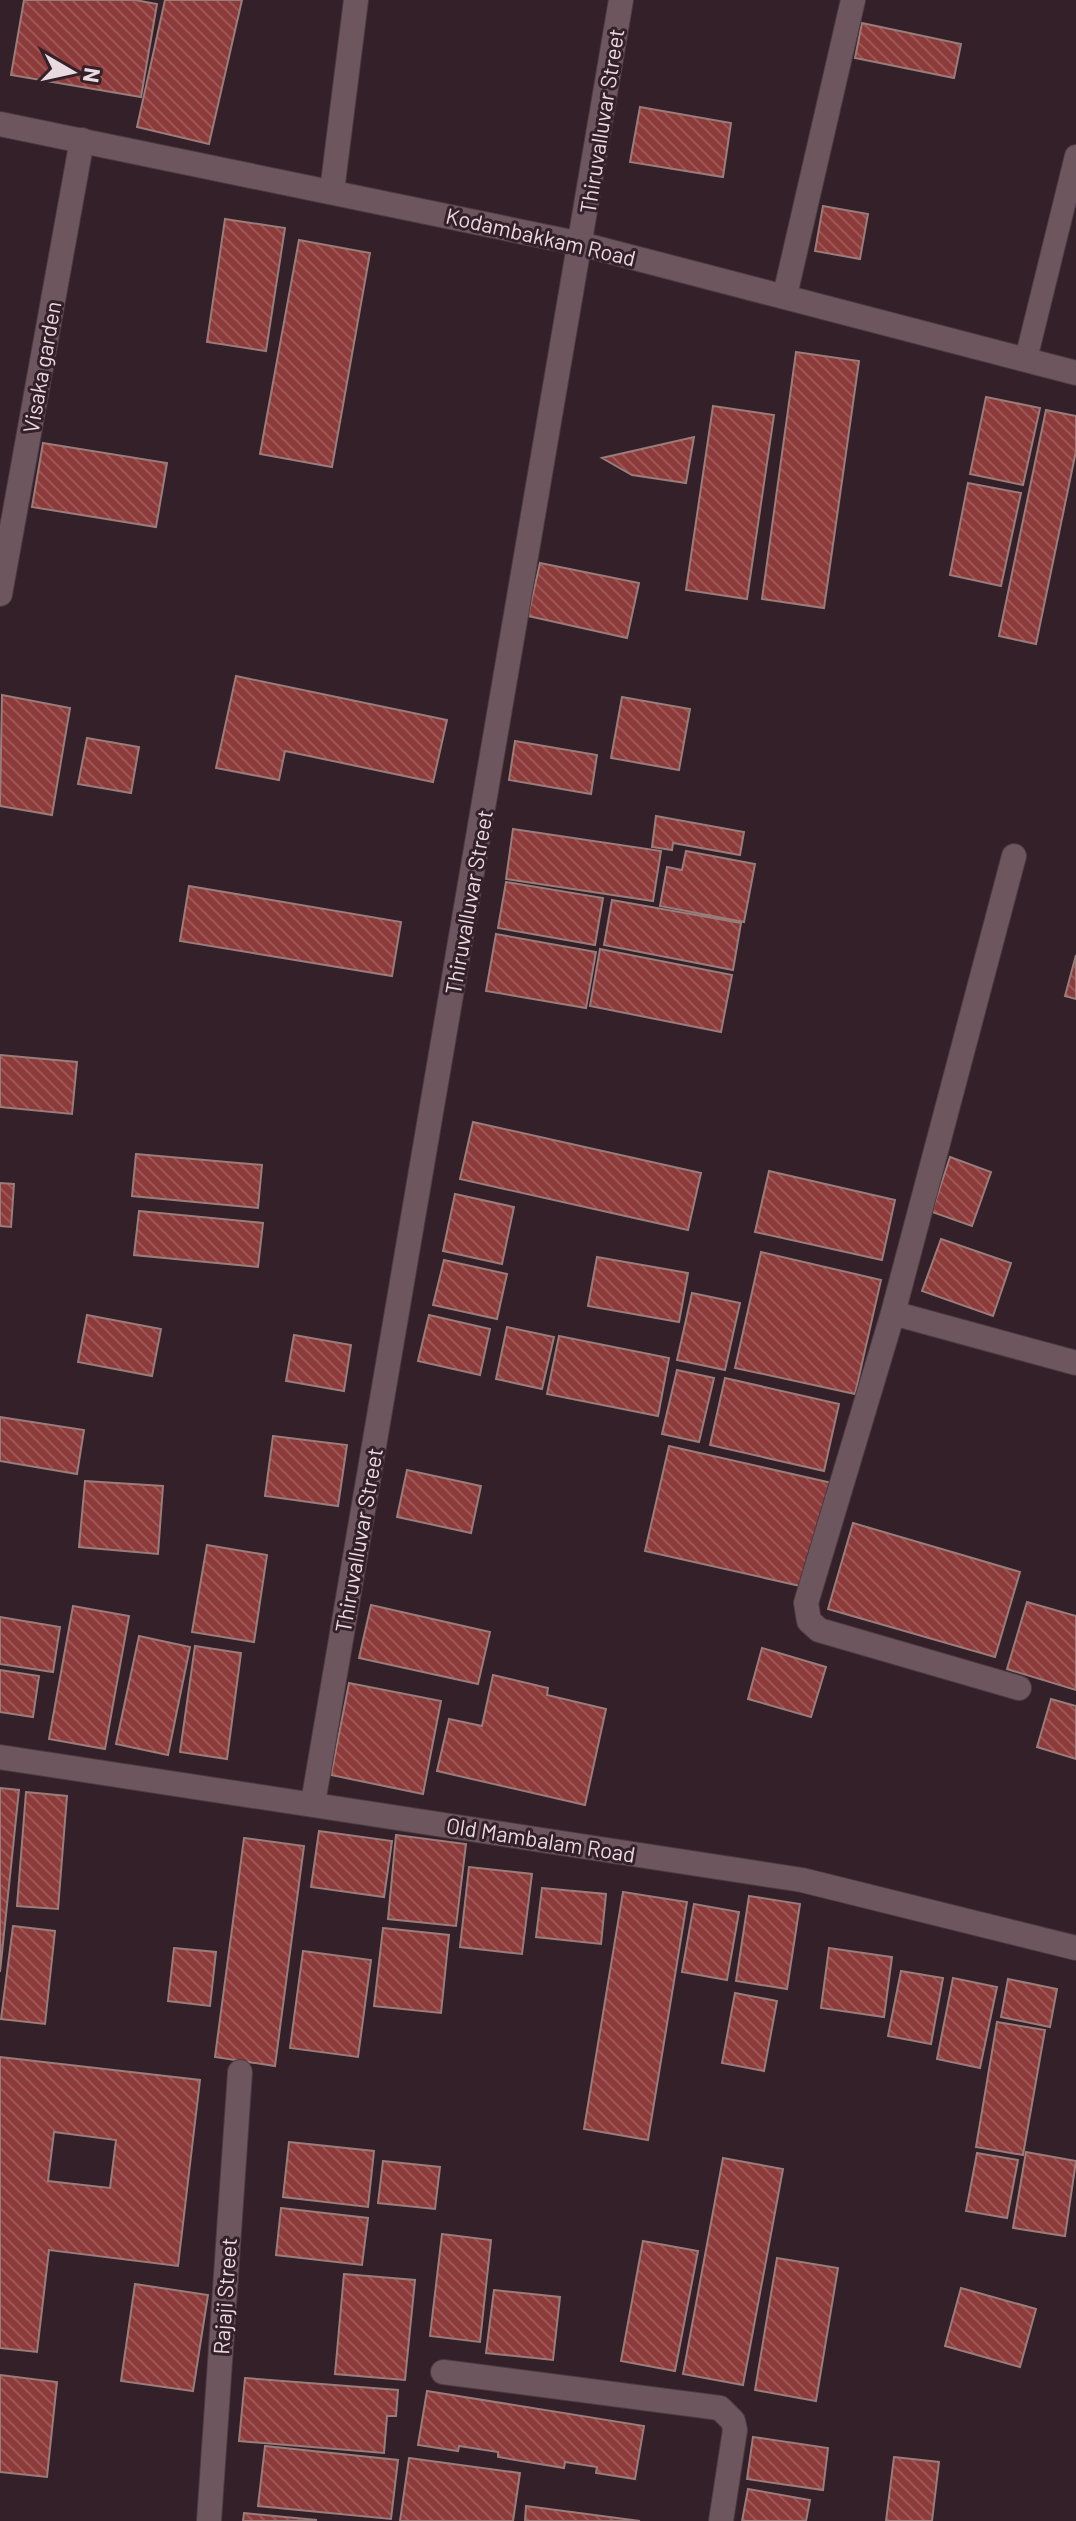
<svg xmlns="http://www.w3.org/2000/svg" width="1076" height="2521" font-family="Barlow,sans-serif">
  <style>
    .building { fill: url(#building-back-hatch); stroke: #997d7b; stroke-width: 2; fill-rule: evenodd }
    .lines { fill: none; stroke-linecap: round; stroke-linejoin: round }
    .lane-casing { stroke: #4c3b42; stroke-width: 24 }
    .street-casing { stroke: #4c3b42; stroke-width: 26 }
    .secondary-casing { stroke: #4c3b42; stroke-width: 26 }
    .lane { stroke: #6e565f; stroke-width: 22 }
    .street { stroke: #6e565f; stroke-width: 24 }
    .secondary { stroke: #6e565f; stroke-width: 24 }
    .labels { text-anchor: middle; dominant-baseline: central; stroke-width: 6; stroke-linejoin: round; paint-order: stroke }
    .street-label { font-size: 22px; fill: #e9dadf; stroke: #342028 }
  </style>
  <defs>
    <pattern id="building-back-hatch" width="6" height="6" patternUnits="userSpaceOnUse" patternTransform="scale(2)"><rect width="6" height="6" fill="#8c3b3a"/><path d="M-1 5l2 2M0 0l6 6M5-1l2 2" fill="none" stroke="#9c5756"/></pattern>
  </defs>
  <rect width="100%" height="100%" fill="#342028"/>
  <path class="building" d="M24 0H135L157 4 141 97 11 75Z
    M165 0H242L209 144 137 127Z
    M862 23 961 44 954 78 855 58Z
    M640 107 731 123 723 177 630 162Z
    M823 206 868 214 860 259 815 251Z
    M225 219 285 228 266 351 207 342Z
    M299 240 370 253 332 467 260 454Z
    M796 352 859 361 824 608 762 599Z
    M986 397 1040 408 1023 485 970 474Z
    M713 406 774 415 747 599 686 590Z
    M1046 410 1076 416V451L1036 644 999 636Z
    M694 437 686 483 632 475 602 458Z
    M43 443 167 463 156 527 32 507Z
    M968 483 1021 493 1001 586 950 575Z
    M540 563 639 583 627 638 528 616Z
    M236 676 447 720 433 782 285 751 279 780 216 768Z
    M2 695 70 708 52 815 0 806Z
    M622 697 690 709 679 770 611 758Z
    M87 738 139 747 131 793 78 784Z
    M515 741 597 755 591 794 509 780Z
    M656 816 744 832 740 855 673 843 672 850 652 847Z
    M513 829 661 851 653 901 506 879Z
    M686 851 755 864 744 922 660 906 667 867 682 870Z
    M506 882 603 898 595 945 498 928Z
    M189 886 401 922 392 976 180 941Z
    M612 900 741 923 733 970 604 945Z
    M496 934 596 952 586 1008 486 991Z
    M600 949 732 975 721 1032 590 1006Z
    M1076 955V999L1065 996Z
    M0 1055 77 1062 72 1114 0 1107Z
    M473 1122 701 1173 688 1230 460 1179Z
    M136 1154 262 1165 258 1208 132 1196Z
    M950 1157 991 1172 972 1226 932 1212Z
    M769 1171 895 1200 882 1260 755 1232Z
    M0 1183 14 1184 11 1227 0 1226Z
    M455 1194 514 1207 502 1264 443 1251Z
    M139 1211 263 1223 258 1267 134 1255Z
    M941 1239 1011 1263 993 1316 922 1291Z
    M761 1252 881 1280 855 1394 735 1368Z
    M597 1257 688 1273 679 1322 588 1306Z
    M444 1260 507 1274 497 1319 433 1305Z
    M692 1293 740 1303 725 1370 677 1360Z
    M87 1315 161 1329 152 1376 78 1362Z
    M429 1315 490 1329 480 1375 418 1361Z
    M507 1327 554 1337 542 1389 496 1379Z
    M294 1335 351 1345 344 1391 286 1381Z
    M559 1336 669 1358 658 1416 547 1394Z
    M677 1370 714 1378 699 1442 662 1434Z
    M725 1378 839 1404 824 1471 710 1445Z
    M0 1417 84 1430 77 1474 0 1461Z
    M273 1436 347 1445 338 1506 265 1496Z
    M669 1446 832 1483 809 1588 645 1551Z
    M407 1470 481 1486 471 1533 397 1517Z
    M85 1481 163 1486 158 1554 79 1547Z
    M853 1523 1020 1572 995 1657 828 1609Z
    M207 1545 267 1555 254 1642 192 1632Z
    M1027 1602 1076 1616V1690L1007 1669Z
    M371 1605 490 1632 478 1684 359 1658Z
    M73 1606 129 1616 105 1749 49 1739Z
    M0 1617 60 1627 53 1672 0 1664Z
    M139 1636 190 1647 168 1755 116 1744Z
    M195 1646 241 1653 227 1759 180 1752Z
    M762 1648 826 1667 811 1717 748 1699Z
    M0 1670 39 1676 33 1717 0 1712Z
    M493 1675 548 1688 547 1695 606 1709 585 1805 437 1771 449 1719 482 1726Z
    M349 1683 441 1701 423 1794 331 1775Z
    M1051 1699 1076 1706V1759L1037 1747Z
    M0 1788 19 1790 0 1972Z
    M26 1792 67 1796 58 1909 17 1906Z
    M319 1831 392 1841 384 1897 311 1887Z
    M396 1835 466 1844 456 1926 388 1919Z
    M244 1838 304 1846 275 2066 215 2057Z
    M469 1867 532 1874 522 1954 460 1947Z
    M542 1888 606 1894 601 1944 536 1937Z
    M623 1892 687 1902 648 2140 584 2129Z
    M749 1896 800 1904 787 1989 736 1981Z
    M694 1904 739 1912 727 1980 682 1972Z
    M13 1926 55 1931 45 2024 1 2019Z
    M383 1928 449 1935 441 2013 374 2006Z
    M174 1948 216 1952 210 2006 168 2001Z
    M829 1948 892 1957 884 2017 821 2008Z
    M303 1951 371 1960 358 2057 290 2048Z
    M901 1971 943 1978 931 2044 888 2036Z
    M953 1978 997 1987 980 2068 937 2059Z
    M1008 1979 1057 1989 1050 2027 1001 2017Z
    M735 1993 777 2001 764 2071 722 2063Z
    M997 2022 1045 2030 1023 2155 976 2147Z
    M0 2057 200 2080 178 2266 49 2250 37 2352 0 2348ZM54 2132 116 2140 110 2188 48 2181Z
    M289 2142 374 2151 368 2207 283 2197Z
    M1026 2152 1076 2161 1065 2236 1013 2228Z
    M977 2153 1018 2160 1007 2218 966 2211Z
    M723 2158 783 2169 743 2385 683 2374Z
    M383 2161 440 2167 435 2209 378 2203Z
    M281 2208 368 2218 362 2265 276 2255Z
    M442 2234 491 2240 480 2342 430 2336Z
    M643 2241 698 2251 675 2371 621 2361Z
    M777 2258 838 2268 816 2401 755 2390Z
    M344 2274 415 2280 405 2380 335 2374Z
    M135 2284 208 2295 193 2391 121 2381Z
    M961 2288 1036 2309 1020 2367 945 2346Z
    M494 2290 560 2297 553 2360 486 2353Z
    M0 2375 57 2382 47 2477 0 2472Z
    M245 2378 398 2390 396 2416H387L384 2453 239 2441Z
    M427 2391 644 2426 635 2479 596 2473 597 2467 565 2462 564 2468 498 2457V2452L459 2446 458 2451 418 2445Z
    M753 2437 828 2448 823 2490 747 2479Z
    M265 2446 398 2460 391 2519 258 2506Z
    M894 2457 939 2462 932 2521H886Z
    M409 2458 520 2473 513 2521H400Z
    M748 2489 810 2500 806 2521H742Z
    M526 2506 640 2521H525Z
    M244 2513 316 2520V2521H243Z"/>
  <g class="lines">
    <g class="lane-casing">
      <path id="lane" d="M1026 359 1076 156"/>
    </g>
    <g class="street-casing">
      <path id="street" d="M332 191 356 0
        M785 295 853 0
        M0 594 82 140
        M1014 856 893 1313 806 1603 809 1621 819 1630 1019 1688
        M893 1313 1076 1363
        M0 1757 802 1880 1076 1948
        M313 1803 621 0
        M443 2372 720 2408 733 2421 735 2430 721 2521
        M209 2521 240 2072"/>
    </g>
    <g class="secondary-casing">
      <path id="secondary" d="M0 124 581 244 1076 373"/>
    </g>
    <use href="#lane" class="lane"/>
    <use href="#street" class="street"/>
    <use href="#secondary" class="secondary"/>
  </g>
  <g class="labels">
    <g class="street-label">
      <text transform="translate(601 121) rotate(-81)">Thiruvalluvar Street</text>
      <text transform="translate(541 236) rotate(13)">Kodambakkam Road</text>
      <text transform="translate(41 367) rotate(-80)">Visaka garden</text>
      <text transform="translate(468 902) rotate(-80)">Thiruvalluvar Street</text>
      <text transform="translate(358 1540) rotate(-80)">Thiruvalluvar Street</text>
      <text transform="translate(541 1839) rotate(9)">Old Mambalam Road</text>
      <text transform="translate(224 2296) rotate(-86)">Rajaji Street</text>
    </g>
  </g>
  <g transform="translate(72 72) rotate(99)" stroke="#342028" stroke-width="6" paint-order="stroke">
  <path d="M0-6L14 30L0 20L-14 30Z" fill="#e9dadf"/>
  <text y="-12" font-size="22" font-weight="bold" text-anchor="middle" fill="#e9dadf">N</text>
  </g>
</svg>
